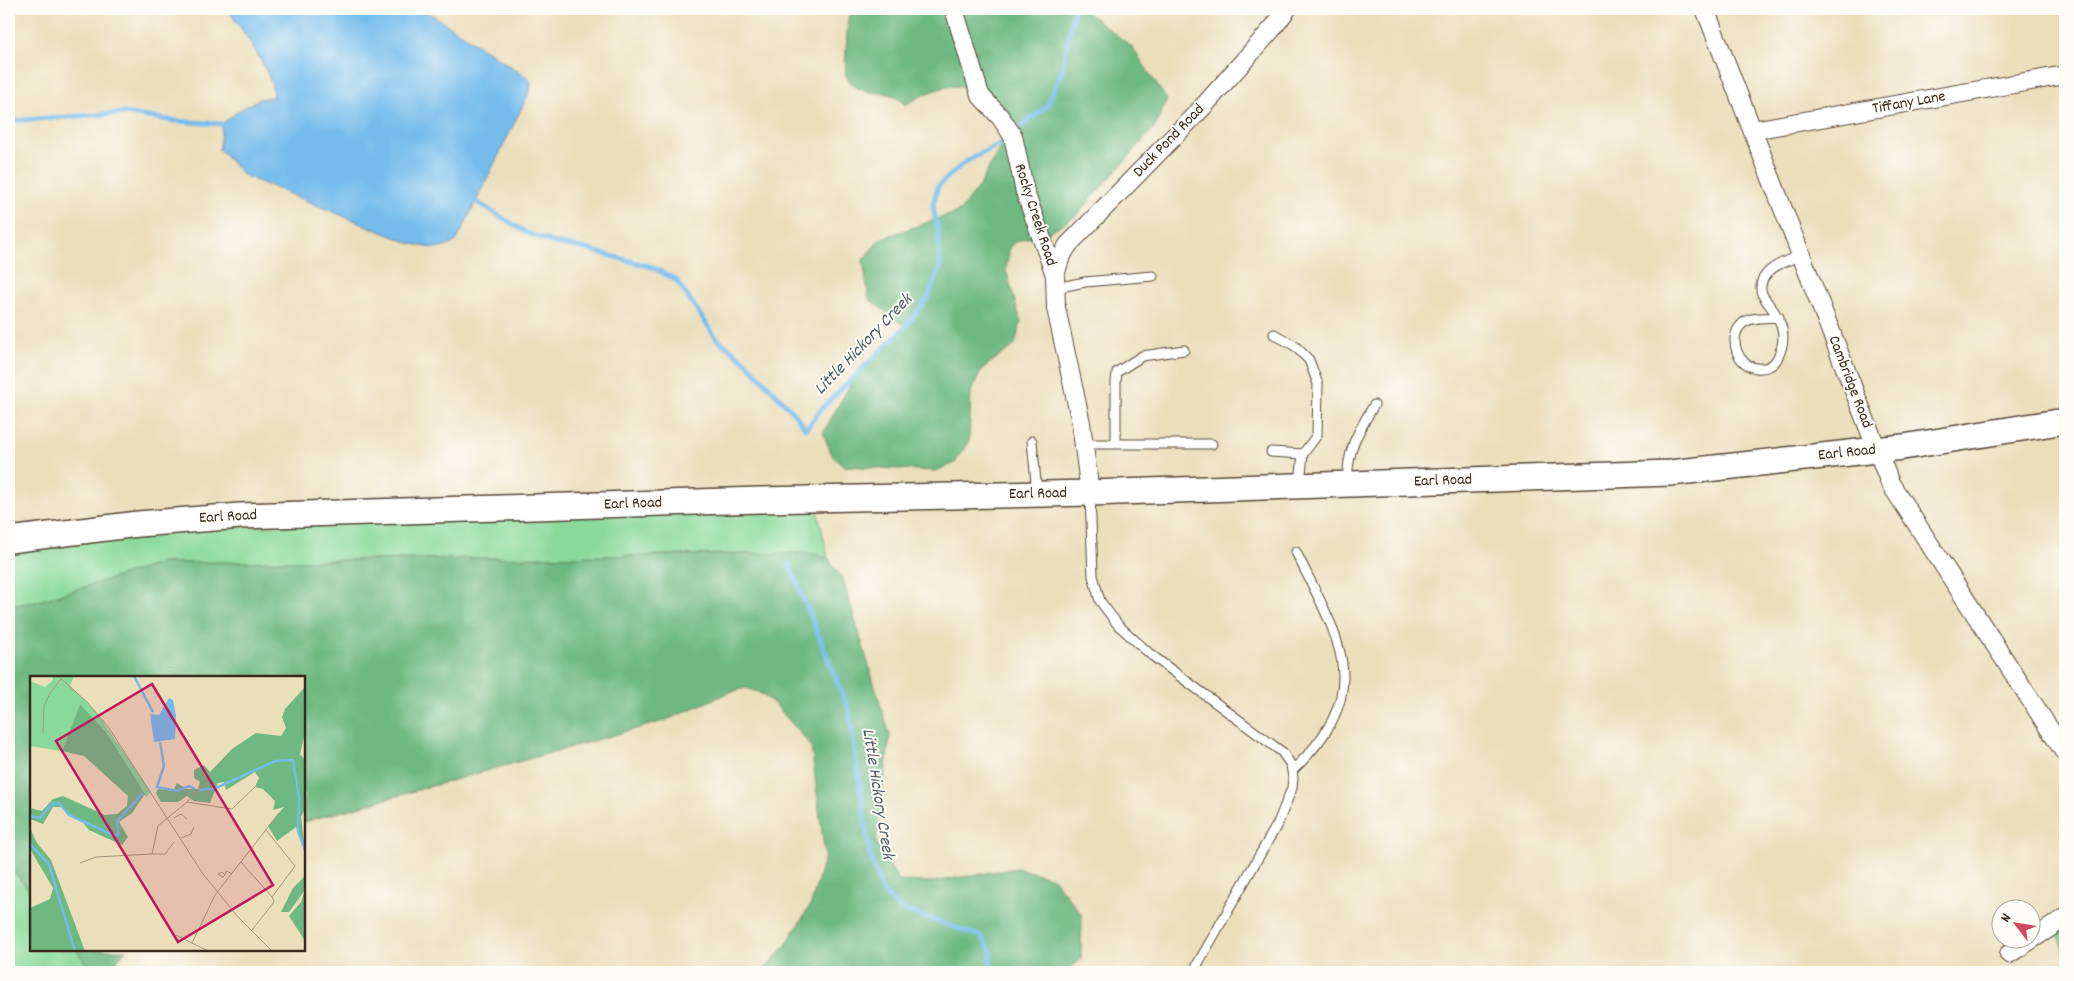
<svg xmlns="http://www.w3.org/2000/svg" width="2074" height="981" font-family="Dekko,sans-serif">
  <style>
    .green { fill: #88d99a; stroke: #62825c }
    .forest { fill: #6eb982; stroke: #547250 }
    .water { fill: #74bcec; stroke: #587385 }
    .lines { fill: none; stroke-linecap: round; stroke-linejoin: round }
    .stream { stroke: #74bcec; stroke-width: 5 }
    .service-casing { stroke: #554536; stroke-width: 11 }
    .minor-casing { stroke: #554536; stroke-width: 20 }
    .secondary-casing { stroke: #554536; stroke-width: 28 }
    .service { stroke: #fff; stroke-width: 9 }
    .minor { stroke: #fff; stroke-width: 18 }
    .secondary { stroke: #fff; stroke-width: 25 }
    .labels { text-anchor: middle; dominant-baseline: central; stroke-width: 4; stroke-linejoin: round; paint-order: stroke }
    .street-label { font-size: 16px; fill: #3b2a1e; stroke: #fdfcf7 }
    .water-label { font-size: 18px; font-style: italic; fill: #4f5d66; stroke: #fdfcf7 }
    .inset-river { fill: none; stroke: #74bcec; stroke-width: 2.5 }
    .inset-road { fill: none; stroke: #a5967c; stroke-width: 1 }
    .view { fill: #c2185b; fill-opacity: 0.15; stroke: #c2185b; stroke-width: 2.5 }
    .inset-edge { fill: none; stroke: #3b2a1e; stroke-width: 2.5 }
  </style>
  <rect width="100%" height="100%" fill="#fdfcf7"/>
  <filter id="ink" filterUnits="userSpaceOnUse"><feTurbulence type="fractalNoise" baseFrequency=".02" numOctaves="2"/><feDisplacementMap in="SourceGraphic" scale="10" xChannelSelector="R" yChannelSelector="G"/><feConvolveMatrix kernelMatrix="1 2 1 2 8 2 1 2 1" color-interpolation-filters="sRGB"/></filter>
  <filter id="wash" filterUnits="userSpaceOnUse"><feTurbulence type="fractalNoise" baseFrequency=".0096" numOctaves="4" result="noise"/><feDisplacementMap in="SourceGraphic" scale="20" xChannelSelector="R" yChannelSelector="G"/><feGaussianBlur stdDeviation="1.12" result="paint"/><feColorMatrix in="noise" values="0 0 0 0 0 0 0 0 0 0 0 0 0 0 0 0 0 1.4 0 .05"/><feComposite in="paint" operator="in"/></filter>
  <g filter="url(#wash)">
    <rect width="100%" height="100%" fill="#ebdebb"/>
    <path class="green" d="M815 499 828 558 808 553 162 563 36 602 9 606V540L24 538Z
      M9 865 31 893V950H76L93 972H9Z"/>
    <path class="forest" d="M849 9H1086L1089 14 1132 47 1167 100 1155 127 1076 216 1042 236 1022 239 1010 246 1006 270 1021 322 1015 345 982 369 971 392 969 441 955 463 935 471 844 466 832 455 823 433 855 376 906 327 869 299 863 260 880 239 960 211 981 183 1009 130C1000 119 992 106 981 96 959 75 927 92 905 105 892 92 887 94 870 92 860 90 850 85 846 75 844 68 848 20 849 9Z
      M808 553 828 558 843 580 890 736 876 842 899 881 932 882 1017 868 1053 878 1082 915 1081 959 1066 972H762L784 948 811 904 825 856 811 746 775 704 758 692 746 688 730 692 664 721 304 822V677H31V893L9 865V606L36 602 161 563Z
      M2065 918V957L2055 925Z
      M76 950H126L107 972H93Z"/>
    <path class="water" d="M227 9H423L527 77 531 82 530 91 457 240C443 253 426 247 409 243L243 175 219 149 222 124 238 111 259 99 273 97C275 75 241 28 227 9Z"/>
    <g class="lines">
      <path class="stream" d="M9 121 123 113 175 121 222 124
        M477 202 527 233 555 243 582 248 652 267 676 280 717 339 744 360 794 413 806 429 822 408 906 326 928 298 940 267 938 233 933 205 938 186 965 162 998 145 1047 106 1062 70 1074 9
        M789 563 849 710 870 856 882 891 899 908 982 937 991 951 989 972"/>
    </g>
  </g>
  <g filter="url(#ink)">
    <g class="lines">
      <g class="service-casing">
        <path id="service" d="M1055 288 1085 282 1153 276
          M1779 317C1768 318 1750 316 1742 324 1727 338 1738 367 1757 368 1765 369 1773 366 1777 359 1787 340 1784 324 1771 307 1768 303 1764 298 1762 294 1760 289 1761 280 1765 276 1772 265 1790 260 1801 255
          M1274 334 1295 346 1309 360 1318 384 1317 435 1303 454 1300 483
          M1032 441 1037 492
          M1084 444H1212
          M1116 444V382L1117 372 1142 356 1184 350
          M1271 452 1303 454
          M1347 484C1348 447 1356 436 1374 405
          M1090 494 1093 576 1100 601 1118 625 1150 654 1282 752 1291 765 1293 778 1292 788 1278 823 1193 972
          M1293 770C1377 690 1339 640 1296 552"/>
      </g>
      <g class="minor-casing">
        <path id="minor" d="M954 9 980 95 1001 118 1013 136 1025 192 1055 275 1056 308 1081 423 1090 493
          M1705 9 1890 483 2065 753
          M1753 130 2065 75
          M1055 275 1060 259 1068 245 1201 109 1273 28 1287 9
          M2009 954 2065 918"/>
      </g>
      <g class="secondary-casing">
        <path id="secondary" d="M9 540 138 524 240 516 760 500 1090 493 1670 473 1903 447 2065 421"/>
      </g>
      <use href="#service" class="service"/>
      <use href="#minor" class="minor"/>
      <use href="#secondary" class="secondary"/>
    </g>
  </g>
  <g class="labels">
    <g class="street-label">
      <text transform="translate(1909 103) rotate(-10)">Tiffany Lane</text>
      <text transform="translate(1169 141) rotate(-46)">Duck Pond Road</text>
      <text transform="translate(1035 215) rotate(72)">Rocky Creek Road</text>
      <text transform="translate(1850 382) rotate(69)">Cambridge Road</text>
      <text transform="translate(1847 453) rotate(-6)">Earl Road</text>
      <text transform="translate(1443 481) rotate(-2)">Earl Road</text>
      <text transform="translate(1038 494) rotate(-1)">Earl Road</text>
      <text transform="translate(633 504) rotate(-2)">Earl Road</text>
      <text transform="translate(228 517) rotate(-3)">Earl Road</text>
    </g>
    <g class="water-label">
      <text transform="translate(864 345) rotate(-46)">Little Hickory Creek</text>
      <text transform="translate(877 794) rotate(81)">Little Hickory Creek</text>
    </g>
  </g>
  <g transform="translate(30 676)">
    <rect width="275" height="275" fill="#ebdebb"/>
    <path d="M22 0H44L40 10 65 34 121 116 116 121 76 56 50 28 32 75 0 70V5L15 11 23 4Z" fill="#88d99a"/>
    <path d="M275 11V57L270 78 275 84V133L271 141 275 174 266 151 247 165 238 150 254 131 243 134 245 125 233 113 225 111 229 102 225 96 196 114 194 106 188 107 180 127 164 125 157 120 148 126H131L126 117 128 113 143 115 147 107 157 113H168L170 106 164 102V94L174 89 180 96 202 73 226 57 251 60 256 52 252 41 255 33ZM50 28 76 56 115 118 102 137 89 146 98 161 92 169 59 154 49 142 43 141 31 131H23L13 148 0 143V132L12 135 23 123 33 120 75 139 87 138 97 130 98 120 54 80 32 75ZM0 152 7 167 21 184 55 275H0V232L20 223 23 212 0 173ZM275 200V265L259 240 271 226 275 214 259 236H251L263 212Z" fill="#6eb982"/>
    <path d="M139 22 143 24 146 40 145 63 124 66 120 38 129 39Z" fill="#74bcec"/>
    <path class="inset-river" d="M104 0 123 36M130 66 134 90 127 111 147 115 159 110 165 113M169 114 186 112 245 85 263 84 269 122 268 155 275 174M0 140 10 142 22 128 29 127 39 139 85 160 88 158 87 145 113 117M0 168 19 189 45 275"/>
    <path class="inset-road" d="M28 0 57 26 79 52 173 198 208 241 242 275M0 2V65M13 57 14 30 20 17 31 3M157 126 202 133 225 111M144 142 151 138 157 143M151 162 161 158 164 151M122 178H135L144 166M211 186 242 221M50 187 66 181 122 178 128 150 157 126 196 80M195 199 192 196 188 198 192 201H193L195 199 196 196 197 195 202 198M222 254 244 226 242 221 265 190 236 154M146 259 178 275M162 267 185 219 249 137"/>
    <path class="view" d="M122 8 243 209 148 266 26 65Z"/>
    <rect width="275" height="275" class="inset-edge"/>
  </g>
  <rect width="2074" height="981" fill="none" stroke="#fdfcf7" stroke-width="30"/>
  <g transform="translate(2016 924) rotate(301)"><circle r="24" fill="#fdfcf7" stroke="#afa8a0"/>
  <path d="M0-4L9 19L0 12L-9 19Z" fill="#d1495b"/>
  <text y="-8" font-size="14" font-weight="bold" text-anchor="middle" fill="#3b2a1e">N</text>
  </g>
</svg>
